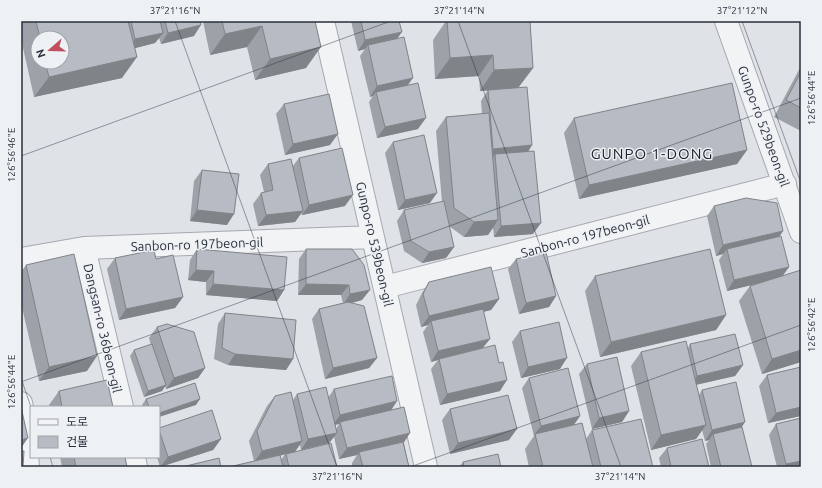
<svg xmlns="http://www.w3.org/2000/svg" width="822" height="488" font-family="Ubuntu,'Noto Sans KR',sans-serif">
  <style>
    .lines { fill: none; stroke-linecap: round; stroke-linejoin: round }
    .minor-casing { stroke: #a5a9b0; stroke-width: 24 }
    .minor { stroke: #f1f3f5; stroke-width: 22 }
    .wall { fill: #9da1a8; fill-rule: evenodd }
    .shaded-wall { fill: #808388 }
    .building { fill: #b7bbc3; stroke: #808388 }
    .ticks { fill: none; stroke: #29303c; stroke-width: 1; stroke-opacity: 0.45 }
    .labels { text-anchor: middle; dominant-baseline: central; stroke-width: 3; stroke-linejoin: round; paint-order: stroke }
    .street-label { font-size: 13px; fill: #29303c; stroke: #eef1f4 }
    .quarter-label { font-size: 15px; letter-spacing: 1px; fill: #1c212d; stroke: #eef1f4 }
    .neatline { fill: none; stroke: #29303c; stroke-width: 1.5 }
    .ticks-label { font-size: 10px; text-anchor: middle; fill: #29303c }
  </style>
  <rect width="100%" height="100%" fill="#dfe2e7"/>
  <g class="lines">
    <g class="minor-casing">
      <path id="minor" d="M323 21 426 467
        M726 21 801 232
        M84 248 122 407
        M21 259 84 248 373 237
        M385 287 785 184
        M21 403 24 416 28 467
        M134 457 136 467"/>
    </g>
    <use href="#minor" class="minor"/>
  </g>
  <path class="wall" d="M21 21H200L194 36 161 44 159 38 155 43 135 48 122 78 34 97 21 39ZM38 38H62V62H38Z
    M203 21H315L306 68 255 80 247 47 210 55Z
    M351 21H399L397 39 418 129 377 138 369 102 373 96 370 97 360 56 365 49 358 51Z
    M446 21H530L533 68 518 88 532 145 528 152 533 234 494 237 493 228 488 235 464 237 449 226 454 247 446 258 422 263 404 251 397 221 404 210 442 202 436 131 446 117 482 114 481 101 488 90 501 89 480 91 479 76 435 79 433 40Z
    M801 66V131L774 117Z
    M284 104 330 145 285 155 276 114Z
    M574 118 747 150 737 164 579 199 564 133Z
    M393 142 430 203 398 210 385 153Z
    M299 158 345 206 302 215 301 213 295 222 258 226 253 204 261 193 264 192 260 175 268 164 292 167Z
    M202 170 227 225 190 221 194 181Z
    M714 206 779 237 789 267 782 276 801 362 762 374 739 301 750 286 763 282 727 291 719 260 723 254 716 256 707 216Z
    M197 249 284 290 277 301 206 295V282L188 280 190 260Z
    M306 249H352L362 300 352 303 377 358 369 368 325 379 312 319 319 309 343 303 341 295H298L299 259Z
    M115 258 156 259 183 297 175 308 119 320 107 269Z
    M516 259 556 296 549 307 519 314 508 269Z
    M26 265 87 371 39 381 21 303V272Z
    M595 276 726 315 716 330 600 357 585 291Z
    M429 282 499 299 491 310 483 312V348L500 391 440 405 431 369 438 360 431 362 423 332 428 325 421 327 416 305 422 293Z
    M225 313 293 359 286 370 228 365 214 359 218 324Z
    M157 327 205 368 198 378 166 389 165 386 162 391 144 397 130 356 134 350 151 345 149 338Z
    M520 331 560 369 521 378 512 342Z
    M690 344 743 365 735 376 696 385 699 395 702 390 742 427 752 467H711L706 444 709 440 705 441 702 430 696 439 651 450 631 366 641 352 688 348Z
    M587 364 629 411 622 422 592 429 579 374Z
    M767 375 801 416 768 423 759 386Z
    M529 378 580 416 574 425 586 439 592 430 653 467H529L525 449 534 436 522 388Z
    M334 389 391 410 404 443 409 467H352V463L357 455 339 459 334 437 329 443 301 450 300 445 295 451 337 467H229L254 461 249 441 267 406 275 396 293 400 297 394 328 398ZM339 424 336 429 335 425ZM285 454 281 460 280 455Z
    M59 391 113 407H49V405Z
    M146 399 196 405 159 407H143L142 405Z
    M450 409 509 440 450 454 442 420Z
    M776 424 801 467H777L769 435Z
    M159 428 221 439 213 450 160 467 157 457H159Z
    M667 448 709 467H661L659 458Z
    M60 457H125L127 467H62Z
    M463 462 501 467H459Z"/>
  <path class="shaded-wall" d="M201 25 194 36 161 44 168 33Z
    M262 26 247 47 210 55 225 34Z
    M402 32 394 43 368 45 365 49 358 51 365 40Z
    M163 33 155 43 128 50 135 39Z
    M321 47 306 68 255 80 270 59Z
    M493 55 479 76 435 79 450 58Z
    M137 57 122 78 34 97 49 77Z
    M533 68 518 88 480 91 494 70Z
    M413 78 405 89 376 92 373 96 370 97 377 86Z
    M426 118 418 129 377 138 385 127Z
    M338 134 330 145 285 155 293 144Z
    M532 145 525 156 495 154 492 159H486L493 149Z
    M747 150 737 164 579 199 589 185Z
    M437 193 430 203 398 210 405 200Z
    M353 195 345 206 302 215 309 205Z
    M197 210 234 214 227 225 190 221Z
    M303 211 295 222 258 226 266 215Z
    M498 220 488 235 464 237 474 222Z
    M541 223 533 234 494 237 501 226Z
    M783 231 776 242 727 249 723 254 716 256 723 245Z
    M454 247 446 258 422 263 429 252Z
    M789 267 781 278 727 291 734 280Z
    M196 270 214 271 206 282 188 280Z
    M213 284 284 290 277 301 206 295Z
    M306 284 349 285 341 295H298Z
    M370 290 362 300 343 305 350 294Z
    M556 296 549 307 519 314 526 303Z
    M183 297 175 308 119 320 126 309Z
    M499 299 491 310 432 324 431 321 428 325 421 327 429 316Z
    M726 315 716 330 600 357 611 342Z
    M490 339 482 349 439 359 438 360 431 362 438 351Z
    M801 350V362L762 374 772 359Z
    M235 354 293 359 286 370 228 365Z
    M97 356 87 371 39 381 49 367Z
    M377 358 369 368 325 379 333 368Z
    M567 358 560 369 521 378 528 367Z
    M743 365 735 376 690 386 697 376Z
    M205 368 198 378 166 389 174 378Z
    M507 380 500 391 440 405 447 394Z
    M166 385 162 391 144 397 148 391Z
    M200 399 196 405 159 417V413Z
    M397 401 390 412 340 422 339 424 333 425 340 415Z
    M801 407V416L768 423 776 413Z
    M629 411 622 422 592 429 599 418Z
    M580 416 572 427 535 434 533 436 541 426Z
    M745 422 738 433 713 434 709 440 705 441 712 430Z
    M706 425 696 439 651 450 661 435Z
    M517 429 509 440 450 454 458 443Z
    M337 433 329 443 301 450 308 439Z
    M410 433 403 444 359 452 357 455 339 459 347 448Z
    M28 438 21 448V440Z
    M221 439 213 450 160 467 168 457Z
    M302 441 295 452 254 462 262 451Z
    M801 461V467H784L786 464Z"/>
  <path class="building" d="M36 21H128L137 57 49 77 45 62H62V38H40Z
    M131 21H160L163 33 135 39Z
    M165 21H200L201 25 168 33Z
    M222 21H315L321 47 270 59 262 26 225 34Z
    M361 21H399L402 32 365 40Z
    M447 21H530L533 68 494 70 493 55 450 58Z
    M404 37 413 78 377 86 368 45Z
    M801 72V108L786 100Z
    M418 83 426 118 385 127 376 92Z
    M732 83 747 150 589 185 574 118Z
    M527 87 532 145 493 149 488 90Z
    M329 94 338 134 293 144 284 104Z
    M489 113 498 220 474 222 454 208 446 117Z
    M424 135 437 193 405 200 393 142Z
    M342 148 353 195 309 205 299 158Z
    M534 151 541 223 501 226 495 154Z
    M291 159 303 211 266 215 261 193 273 190 268 164Z
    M202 170 239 174 234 214 197 210Z
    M746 198 777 203 783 231 723 245 714 206Z
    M444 201 454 247 429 252 411 241 404 210Z
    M781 236 789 267 734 280 727 249Z
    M197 249 287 257 284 290 213 284 214 271 196 270Z
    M306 249H352L364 265 370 290 350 294 349 285 306 284Z
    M710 249 726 315 611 342 595 276Z
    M154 250 156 259 173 255 183 297 126 309 115 258Z
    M546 252 556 296 526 303 516 259Z
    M74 254 97 356 49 367 26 265Z
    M491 267 499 299 429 316 423 294 429 282Z
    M801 270V350L772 359 750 286Z
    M348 302 364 306 377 358 333 368 319 309Z
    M483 309 490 339 438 351 431 321Z
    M225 313 296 320 293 359 235 354 222 348Z
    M559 322 567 358 528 367 520 331Z
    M167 324 194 332 205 368 174 378 157 327Z
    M735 334 743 365 697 376 690 344Z
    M686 341 706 425 661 435 641 352Z
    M152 344 166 385 148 391 134 350Z
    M495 345 499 363 503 362 507 380 447 394 439 359Z
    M617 357 629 411 599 418 587 364Z
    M801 367V407L776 413 767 375Z
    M568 368 580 416 541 426 529 378Z
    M392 376 397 401 340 415 334 389Z
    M107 380 113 407H62L59 391Z
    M736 382 745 422 712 430 702 390Z
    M195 383 200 399 159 413V407H149L146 399Z
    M326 387 337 433 308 439 297 394Z
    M291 392 302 441 262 451 257 431 275 396Z
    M508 395 517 429 458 443 450 409Z
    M21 407 28 438 21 440Z
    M404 407 410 433 347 448 340 422Z
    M212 410 221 439 168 457 159 430V428Z
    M801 418V461L786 464 776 424Z
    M641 419 653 467H601L592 430Z
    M582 423 593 467H543L535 434Z
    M742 427 752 467H721L713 434Z
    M702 439 709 467H671L667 448Z
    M403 442 409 467H363L359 452Z
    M331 443 337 467H289L286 454Z
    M21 451H24L23 467H21Z
    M498 454 501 467H464L463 462Z
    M280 455 283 467H229Z
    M74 457H125L127 467H76Z
    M219 458 221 467H182Z"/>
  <path class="ticks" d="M175 21 337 467M458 21 621 467M742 21 801 183M21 156 391 21M21 378 31 407M21 382 801 98M50 457 53 467M410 467 801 325"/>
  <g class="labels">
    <g class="street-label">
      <text transform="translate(764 126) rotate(70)">Gunpo-ro 529beon-gil</text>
      <text transform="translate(585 236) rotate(-15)">Sanbon-ro 197beon-gil</text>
      <text transform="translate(197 244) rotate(-2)">Sanbon-ro 197beon-gil</text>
      <text transform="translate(375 244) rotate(77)">Gunpo-ro 539beon-gil</text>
      <text transform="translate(103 328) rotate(77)">Dangsan-ro 36beon-gil</text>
    </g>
    <g class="quarter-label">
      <text x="652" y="153">GUNPO 1-DONG</text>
    </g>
  </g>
  <rect width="822" height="488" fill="none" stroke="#eef1f4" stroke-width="44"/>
  <rect x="30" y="406" width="130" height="52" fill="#eef1f4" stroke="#9fa4aa"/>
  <rect x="38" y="419" width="20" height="6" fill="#f1f3f5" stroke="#9fa4aa"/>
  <text x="66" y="426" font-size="12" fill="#29303c">도로</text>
  <rect x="38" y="436" width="20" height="12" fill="#b7bbc3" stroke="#9fa4aa"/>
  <text x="66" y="446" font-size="12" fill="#29303c">건물</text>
  <g transform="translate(50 50) rotate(250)"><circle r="19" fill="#eef1f4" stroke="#9fa4aa"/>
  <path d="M0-3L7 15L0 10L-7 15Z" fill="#c04f5d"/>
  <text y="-6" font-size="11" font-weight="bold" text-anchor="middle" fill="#29303c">N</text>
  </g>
  <rect x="22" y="22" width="778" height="444" class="neatline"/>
  <g class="ticks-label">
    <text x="175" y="14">37°21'16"N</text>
    <text x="459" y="14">37°21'14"N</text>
    <text x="742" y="14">37°21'12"N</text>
    <text transform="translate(811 98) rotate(-90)" y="4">126°56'44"E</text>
    <text transform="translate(11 155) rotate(-90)" y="4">126°56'46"E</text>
    <text transform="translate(811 325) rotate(-90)" y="4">126°56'42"E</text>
    <text transform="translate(11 382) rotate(-90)" y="4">126°56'44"E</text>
    <text x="337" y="480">37°21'16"N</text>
    <text x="620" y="480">37°21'14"N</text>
  </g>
</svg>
